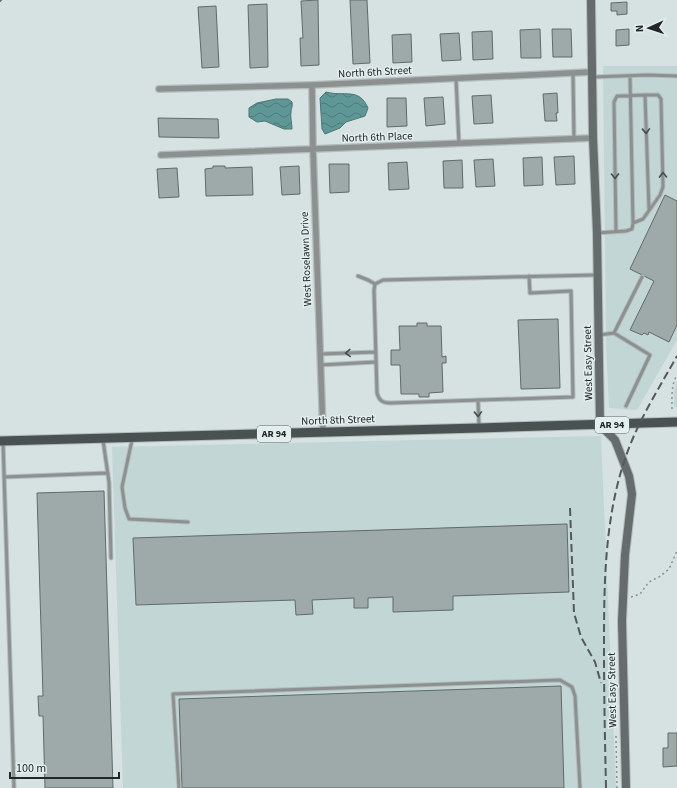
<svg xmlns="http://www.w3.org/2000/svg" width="677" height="788" font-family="'Source Sans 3',sans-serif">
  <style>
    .built { fill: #c2d6d5 }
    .water { fill: url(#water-waves); stroke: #4c7574 }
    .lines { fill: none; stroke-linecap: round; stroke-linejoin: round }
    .stream { stroke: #4c7574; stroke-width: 2 }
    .building { fill: #9ea9a9; stroke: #606a69 }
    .lane-casing { stroke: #b2bcbc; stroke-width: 5 }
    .street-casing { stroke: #b2bcbc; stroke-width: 8 }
    .secondary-casing { stroke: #b2bcbc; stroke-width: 10 }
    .primary-casing { stroke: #b2bcbc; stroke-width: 11 }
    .path { stroke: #8a9292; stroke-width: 1.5; stroke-dasharray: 2 3; stroke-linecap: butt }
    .lane { stroke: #8c9190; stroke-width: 3 }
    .street { stroke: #8c9190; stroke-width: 5.5 }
    .secondary { stroke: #656c6b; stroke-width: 8 }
    .primary { stroke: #495151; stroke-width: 9 }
    .rail { stroke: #535a59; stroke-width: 2; stroke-dasharray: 8 4; stroke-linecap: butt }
    .oneway { stroke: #474c4b }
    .labels { text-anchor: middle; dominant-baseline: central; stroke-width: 3; stroke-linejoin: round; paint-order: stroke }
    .shield { fill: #e3efee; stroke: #5c6362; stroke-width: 1 }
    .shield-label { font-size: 10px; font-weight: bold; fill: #222726 }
    .street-label { font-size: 11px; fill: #222726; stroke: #e3efee }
  </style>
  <defs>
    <pattern id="water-waves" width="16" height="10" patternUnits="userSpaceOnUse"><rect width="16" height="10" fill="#5e9796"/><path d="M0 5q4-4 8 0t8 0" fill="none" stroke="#4d7b7a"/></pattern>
  </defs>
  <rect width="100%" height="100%" fill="#d6e1e1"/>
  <path class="built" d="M603 66H677V340L637 410 609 408 606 343Z
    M677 380V407H674V392Z
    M601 436 616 788H123L112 447Z"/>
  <path class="water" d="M326 92C344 97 359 87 368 108L365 116 346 122 340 128 325 134 322 129 320 98Z
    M276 99H288L292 102C293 107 291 108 291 112 290 117 292 123 292 129H284L265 121 257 122 249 117V108L257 103Z"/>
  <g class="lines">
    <path class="stream" d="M0 1 1 0"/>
  </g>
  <path class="building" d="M318 0 319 65 301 66 300 38H303L301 1Z
    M350 0H367L370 63 353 64Z
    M627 2V14L617 15V11H611V3Z
    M267 4 268 67 250 68 248 5Z
    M216 6 219 67 202 68 198 7Z
    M540 29 541 58H521L520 30Z
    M552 29H571L572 57H553Z
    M629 29V45L616 46V30Z
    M492 31 493 59 473 60 472 32Z
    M459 33 461 60 442 61 440 34Z
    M411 34 412 62 393 63 392 35Z
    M557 93 558 113H556L557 121H545L543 94Z
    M491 95 493 123 474 124 472 96Z
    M443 97 445 124 426 126 424 98Z
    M387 98H406L407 126 387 127Z
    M158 118 218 119 219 138 159 137Z
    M574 156 575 184 556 185 554 157Z
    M542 157 543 185 524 186 523 158Z
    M493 159 495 186 476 187 474 160Z
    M462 160 463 188H444L443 161Z
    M407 162 409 189 389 190 388 163Z
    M329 164H349V192L330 193Z
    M213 166H225V168L252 167 253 195 206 196 205 169 213 168Z
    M299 166 300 194 282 195 280 167Z
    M177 168 179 197 159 198 157 169Z
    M665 195 677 201V325L669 342 649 332 648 335 644 333 642 335 630 330 654 281 630 269Z
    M558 319 560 388 521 389 518 320Z
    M417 323H427V326H441L442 357 446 356V363H442L443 392 429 393V397H419V394H401L400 365H391V350H400L399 326H417Z
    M104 491 113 788H45L43 716H39L38 696H43L37 493Z
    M567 524 569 592 453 596V610L393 612V597L368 598V608H354V598L312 600 313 614 296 615 295 600 136 605 133 538Z
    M561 686 564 788H182L179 699Z
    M668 733H677V766L663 767V748H668Z"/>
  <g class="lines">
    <g class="lane-casing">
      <path id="lane" d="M573 74 574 139
        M593 77 648 75 677 76
        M456 78 459 144
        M633 223 643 219 660 195 663 187 661 99 658 95H645L649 210
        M616 232 614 102 617 96 645 95
        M597 233 626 231 632 229 633 223 630 76
        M358 276 368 280 375 284
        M529 276 530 293 571 291 573 397 390 403C382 403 379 400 377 393L374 290 375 284 383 280 596 275
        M614 333 642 277
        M599 335 614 333 650 355 626 406
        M320 354 376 352
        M320 365 376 362
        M478 400 479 426
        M103 440 109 482 111 558
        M132 440 122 487 125 508 129 519 188 522
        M3 442 14 788
        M4 477 108 473
        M179 788 173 694 560 680 572 687 575 696 580 788"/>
    </g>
    <g class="street-casing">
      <path id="street" d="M312 85 313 149 323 433
        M159 89 312 85 592 72
        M161 155 593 138"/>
    </g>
    <g class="secondary-casing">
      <path id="secondary" d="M591 0 593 138 597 233 600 425 615 440 629 476 632 494 625 555 622 621 626 788"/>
    </g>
    <g class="primary-casing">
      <path id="primary" d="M0 441 479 428 677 422"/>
    </g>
    <path class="path" d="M672 409C672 397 671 385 677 375
      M631 597 640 594 649 582 659 577 669 569 677 551
      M616 736 617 788"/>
    <use href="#lane" class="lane"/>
    <use href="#street" class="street"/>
    <use href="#secondary" class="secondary"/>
    <use href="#primary" class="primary"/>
    <path class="rail" d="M570 508 574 613 581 637 595 662 601 683
      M606 788C605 742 604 697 604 651 604 588 604 523 624 462 636 424 658 390 677 356"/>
  </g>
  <defs><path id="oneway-chevron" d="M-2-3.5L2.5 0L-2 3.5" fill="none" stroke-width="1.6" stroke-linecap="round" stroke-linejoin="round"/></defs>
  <g class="oneway">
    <use href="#oneway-chevron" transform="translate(646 131) rotate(88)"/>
    <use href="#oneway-chevron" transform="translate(663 175) rotate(-91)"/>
    <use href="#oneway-chevron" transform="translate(615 176) rotate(89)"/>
    <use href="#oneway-chevron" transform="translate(348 353) rotate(178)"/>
    <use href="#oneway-chevron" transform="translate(478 414) rotate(88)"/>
  </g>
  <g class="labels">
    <g class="shield">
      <rect x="595" y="417" width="34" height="16" rx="3"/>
      <rect x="257" y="426" width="34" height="16" rx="3"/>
    </g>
    <g class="shield-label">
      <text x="612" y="425">AR 94</text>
      <text x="274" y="434">AR 94</text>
    </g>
    <g class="street-label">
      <text transform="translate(375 72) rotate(-3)">North 6th Street</text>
      <text transform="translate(377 137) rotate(-2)">North 6th Place</text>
      <text transform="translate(306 259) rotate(-92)">West Roselawn Drive</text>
      <text transform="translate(588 363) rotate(-91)">West Easy Street</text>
      <text transform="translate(338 420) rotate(-2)">North 8th Street</text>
      <text transform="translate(612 690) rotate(-91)">West Easy Street</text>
    </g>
  </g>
  <g transform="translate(649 28) rotate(267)" stroke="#e3efee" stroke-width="3" paint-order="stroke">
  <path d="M0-3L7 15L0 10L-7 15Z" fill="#222726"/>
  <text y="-6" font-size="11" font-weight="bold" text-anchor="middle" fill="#222726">N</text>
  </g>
  <path d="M10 772v6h109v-6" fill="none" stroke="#222726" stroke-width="2"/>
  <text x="16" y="772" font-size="12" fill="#222726" stroke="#e3efee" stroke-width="3" paint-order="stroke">100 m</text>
</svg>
